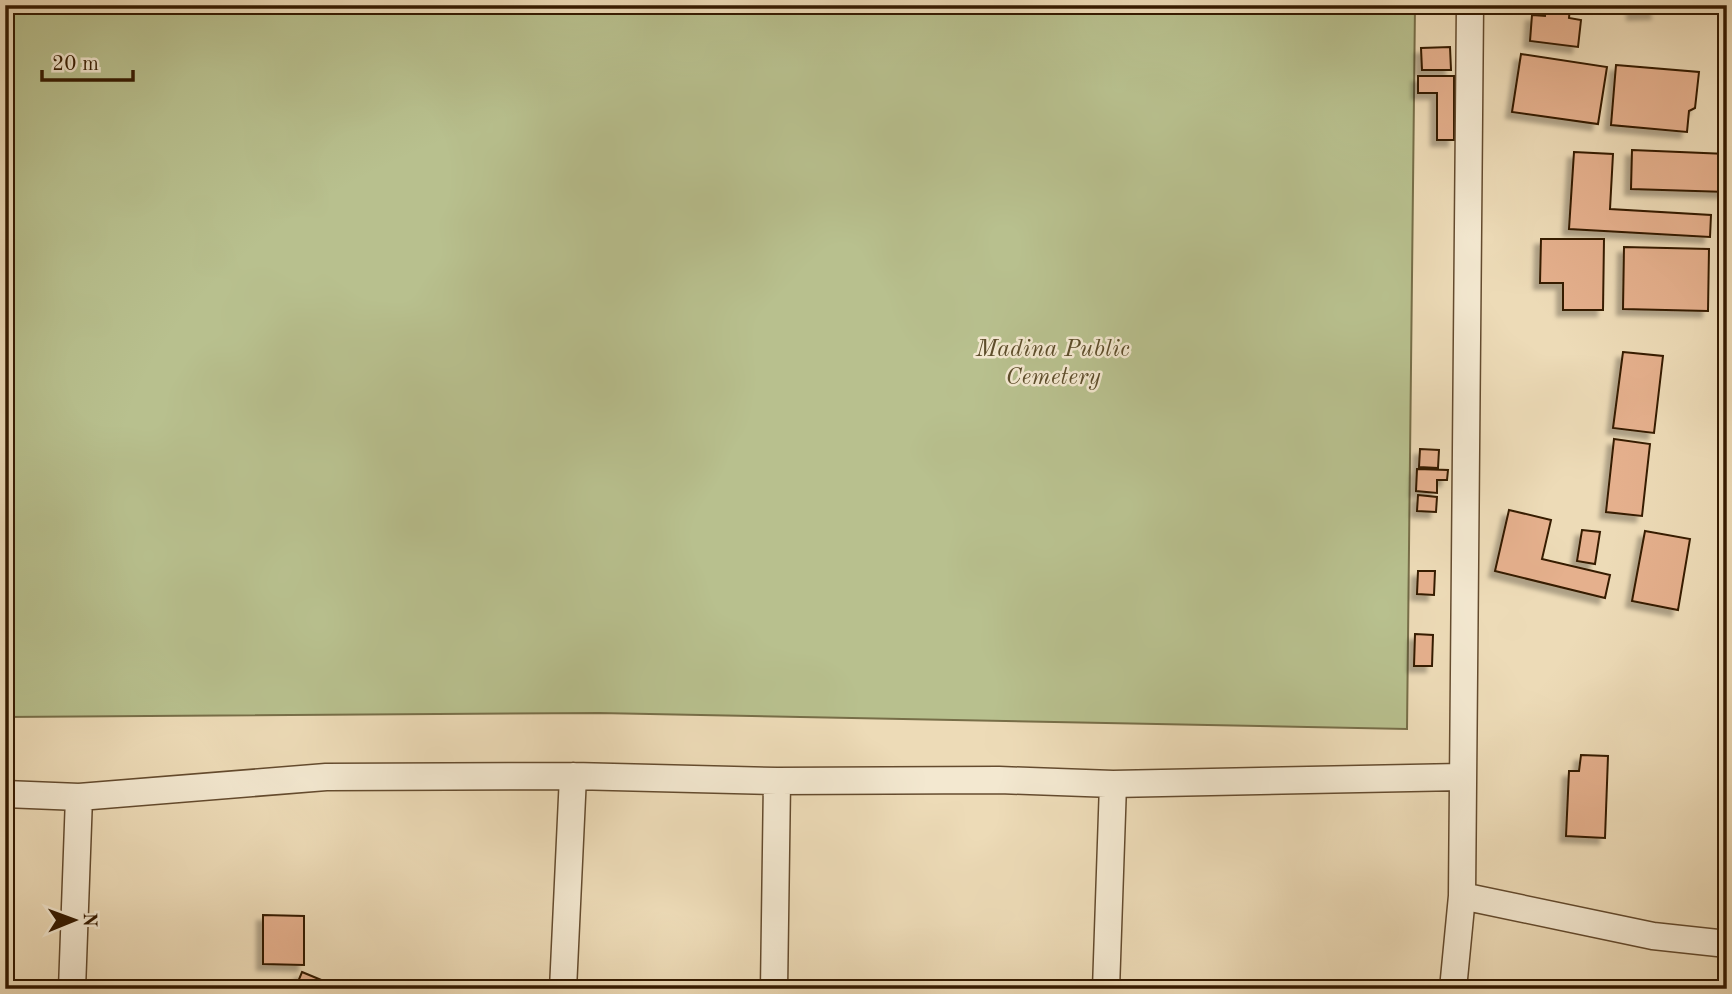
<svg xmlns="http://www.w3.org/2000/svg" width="1732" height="994" font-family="'Old Standard TT',serif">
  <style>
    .green { fill: #b8c08e; stroke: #776e48; stroke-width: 2 }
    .building { fill: #e5b08d; stroke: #361b01; stroke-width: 2; filter: url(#shadow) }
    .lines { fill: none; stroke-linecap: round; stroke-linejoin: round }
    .minor-casing { stroke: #644b2e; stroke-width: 29 }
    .minor { stroke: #f3e8d0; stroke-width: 26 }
    .labels { text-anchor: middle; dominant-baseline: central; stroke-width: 5; stroke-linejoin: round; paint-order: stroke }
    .park-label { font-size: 24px; font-style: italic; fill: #5d4d2b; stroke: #f3e8d0 }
  </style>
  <defs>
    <filter id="shadow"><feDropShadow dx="-6" dy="6" stdDeviation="2" flood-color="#0004"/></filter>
  </defs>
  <rect width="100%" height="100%" fill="#eddbb7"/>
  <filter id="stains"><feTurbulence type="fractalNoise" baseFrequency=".00286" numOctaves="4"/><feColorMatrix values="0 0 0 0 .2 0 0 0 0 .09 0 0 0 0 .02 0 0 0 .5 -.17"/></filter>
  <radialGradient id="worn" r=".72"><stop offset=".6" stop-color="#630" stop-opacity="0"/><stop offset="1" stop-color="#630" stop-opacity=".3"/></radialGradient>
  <path class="green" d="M5 5H1415L1407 729 599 713 5 717Z"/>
  <path class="building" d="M1546 5 1570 7 1569 18 1581 20 1578 47 1530 41 1532 15 1545 16Z
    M1633 5H1656L1657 13 1633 14Z
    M1450 47 1451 70H1422L1421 48Z
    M1521 54 1607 67 1598 124 1512 112Z
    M1616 65 1699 72 1695 108 1689 111 1687 132 1611 125Z
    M1418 76H1454V140H1437V93H1418Z
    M1632 150 1727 154V192L1631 189Z
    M1574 152 1613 154 1610 209 1711 215 1710 237 1569 229Z
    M1541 239H1604L1603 310H1563V283H1540Z
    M1624 247 1709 249 1708 311 1623 309Z
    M1623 352 1663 356 1654 433 1613 428Z
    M1614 439 1650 444 1642 516 1606 512Z
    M1420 449 1439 450 1438 468 1419 467Z
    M1417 469 1448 470 1447 480H1437V493L1416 491Z
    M1418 495 1437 497 1436 512 1417 511Z
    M1509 510 1551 520 1542 559 1610 575 1605 598 1495 571Z
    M1582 530 1600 532 1595 564 1577 561Z
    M1645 531 1690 539 1678 610 1632 601Z
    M1418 571H1435L1434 595 1417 594Z
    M1415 634 1433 635 1432 666H1414Z
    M1581 755 1608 756 1605 838 1566 836 1569 771H1579Z
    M263 915 304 916V965L263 964Z
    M302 972 343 989H295Z"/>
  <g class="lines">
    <g class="minor-casing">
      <path id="minor" d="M5 794 79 797 326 777 573 776 777 781 999 780 1113 784 1461 777
        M1462 896 1653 936 1727 944
        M72 989 79 797
        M563 989 573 776
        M774 989 777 781
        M1106 989 1113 784
        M1453 989 1462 896 1470 5"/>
    </g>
    <use href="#minor" class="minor"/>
  </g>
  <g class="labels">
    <g class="park-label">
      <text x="1053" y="350">Madina Public<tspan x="1053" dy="28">Cemetery</tspan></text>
    </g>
  </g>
  <rect width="1732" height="994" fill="none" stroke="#eddbb7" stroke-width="28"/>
  <rect x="7" y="7" width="1718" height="980" fill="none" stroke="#361b01" stroke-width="3.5"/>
  <rect x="14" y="14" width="1704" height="966" fill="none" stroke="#361b01" stroke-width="2"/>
  <g transform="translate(74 920) rotate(89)" stroke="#f3e8d0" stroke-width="5" paint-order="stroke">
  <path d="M0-5L12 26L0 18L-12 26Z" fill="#361b01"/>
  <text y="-10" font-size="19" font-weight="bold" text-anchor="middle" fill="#361b01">N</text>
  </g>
  <path d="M42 70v10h91v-10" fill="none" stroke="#361b01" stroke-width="3.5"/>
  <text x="52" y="70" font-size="21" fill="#361b01" stroke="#f3e8d0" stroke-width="5" paint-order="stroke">20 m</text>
  <rect width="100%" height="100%" filter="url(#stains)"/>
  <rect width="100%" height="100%" fill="url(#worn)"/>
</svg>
